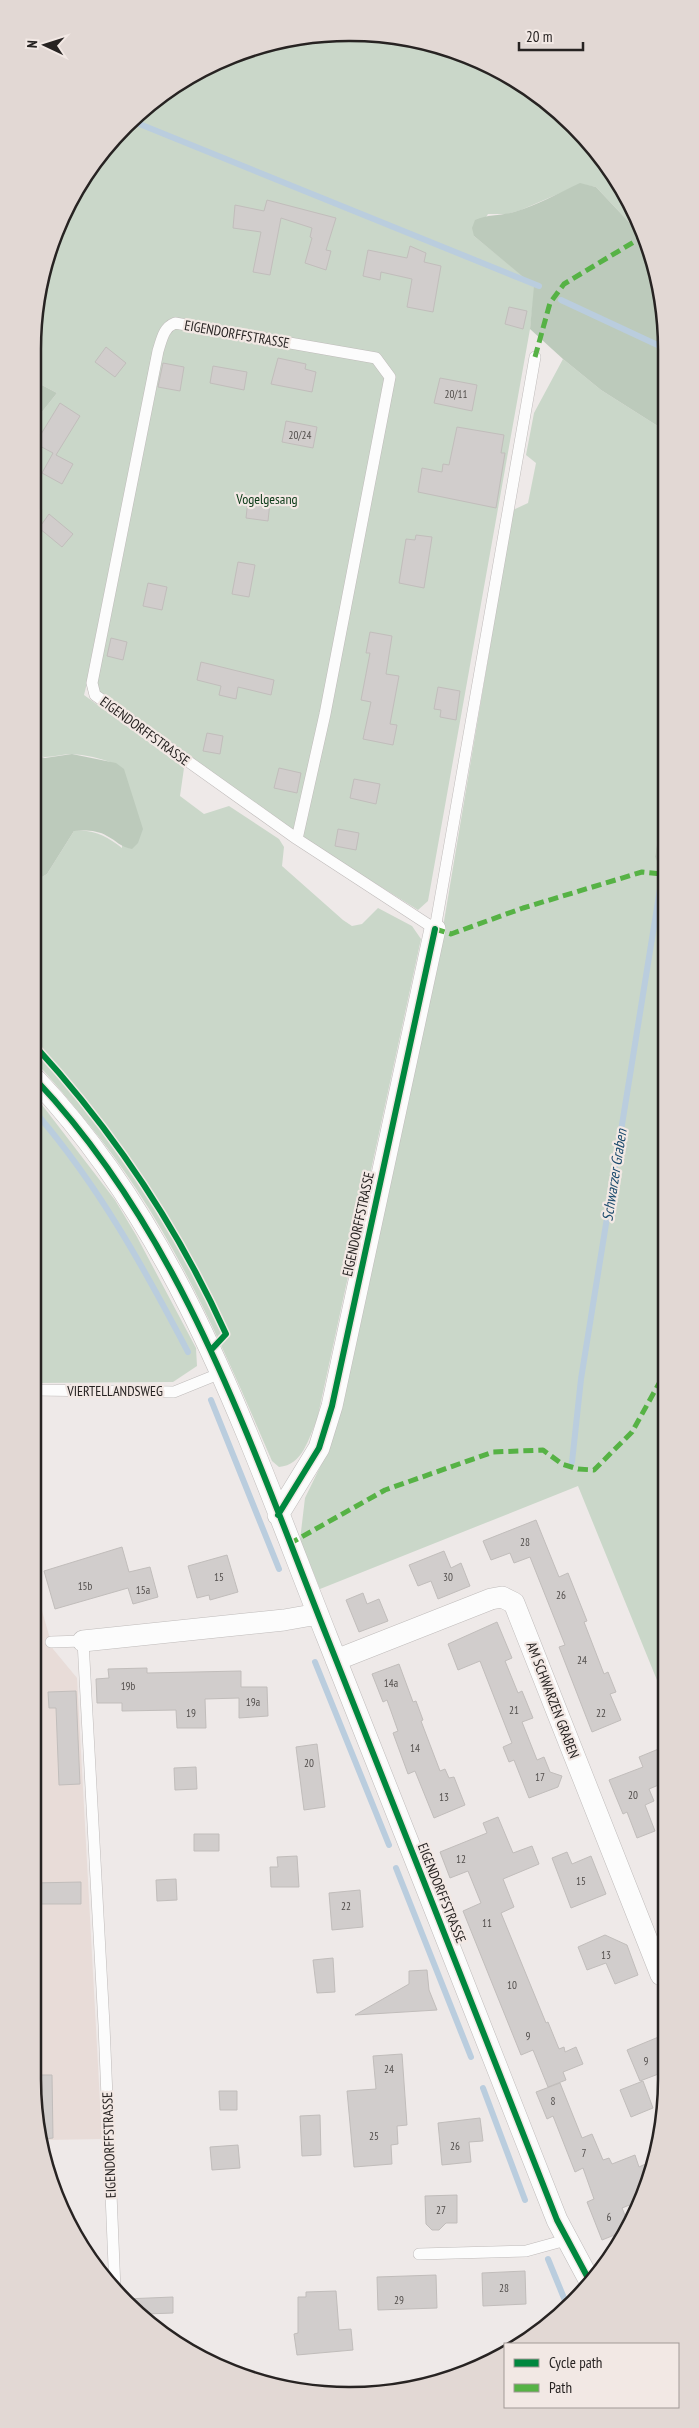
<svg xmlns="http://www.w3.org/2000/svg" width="699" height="2428" font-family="'PT Sans Narrow',sans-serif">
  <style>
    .built { fill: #e8dcd8 }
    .green { fill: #cad7c9 }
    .forest { fill: #bccabb }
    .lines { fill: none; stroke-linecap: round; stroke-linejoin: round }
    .stream { stroke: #bacdde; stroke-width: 6 }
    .building { fill: #d1cdcc; stroke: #c1bdbb }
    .lane-casing { stroke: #bfbbba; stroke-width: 12 }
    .street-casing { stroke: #bfbbba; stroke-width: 22 }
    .lane { stroke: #fcfcfc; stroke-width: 11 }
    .street { stroke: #fcfcfc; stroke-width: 21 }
    .quiet { stroke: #56b245; stroke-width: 5; stroke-dasharray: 10 5; stroke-linecap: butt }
    .cycleway-casing { stroke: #f2e8e4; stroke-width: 9 }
    .cycleway { stroke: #00873e; stroke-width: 6 }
    .labels { text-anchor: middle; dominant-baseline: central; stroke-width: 4.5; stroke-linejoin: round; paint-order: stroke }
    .number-label { font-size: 11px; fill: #524e4c }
    .street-label { font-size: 14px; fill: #272322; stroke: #f2e8e4 }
    .park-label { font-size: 14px; fill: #093815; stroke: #f2e8e4 }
    .water-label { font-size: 15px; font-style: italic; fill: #1b4a6d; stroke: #f2e8e4 }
    .rim { fill: none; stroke: #272322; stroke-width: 2.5 }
  </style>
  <rect width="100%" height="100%" fill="#eee9e8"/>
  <path class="built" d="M34 1583 53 1649 77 1678 102 2139 45 2140 33 2078Z"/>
  <path class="green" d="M287 39H411L508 75 574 126 634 210 642 236 596 187 581 184 521 210 507 214H488L474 236 535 286 530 329 428 901 418 910 290 830 87 683 84 695 184 768 180 796 204 814 229 806 279 839 284 847 282 866 343 920 352 926 362 924 378 908 412 926 421 939 317 1420C308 1439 303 1465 279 1467L272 1461C232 1368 192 1274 137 1190 107 1144 72 1103 36 1062L37 880 47 874 74 831C94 829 107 836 122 848L124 770C112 760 88 755 72 754 60 754 49 759 37 756L38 417 57 393 38 383 39 288 86 174 173 86Z
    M563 359 601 390 664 430 663 793 655 857 658 861 663 862 661 1690 578 1486 320 1589 300 1540 305 1498 323 1461 441 939 513 510 528 503 536 463 526 455 534 413Z
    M36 1097 115 1200 136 1235 196 1348 197 1366 173 1382 35 1383Z"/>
  <path class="forest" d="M580 183 596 187 642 236 664 308V430L601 390 563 359 530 329 534 286 474 236 472 228 475 220C489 214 501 216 514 212 537 205 559 193 580 183Z
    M38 383 57 393 38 417Z
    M72 754 116 763 124 769 143 829 138 843 132 849C120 847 117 841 107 836 98 830 84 830 74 831L47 874 37 880V756L45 758Z
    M663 793V862L657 861 655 857Z"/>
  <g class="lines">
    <path class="stream" d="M137 123 539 286
      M561 300 664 348
      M36 1113C99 1186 144 1268 188 1352
      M211 1400 279 1569
      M572 1462 581 1379 660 889
      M315 1662 389 1845
      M396 1868 471 2057
      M483 2088 525 2200
      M548 2259 566 2303"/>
  </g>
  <path class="building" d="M267 200 336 218 326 250 331 251 326 270 305 263 312 238 310 237 312 228 281 218 270 275 253 272 261 232 233 228 235 205 264 211Z
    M410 246 426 253 424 262 441 266 433 312 407 307 412 279 381 272 380 280 363 276 368 250 407 258Z
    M509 307 527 311 523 329 505 324Z
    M106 347 126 363 115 377 95 362Z
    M278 358 306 364 305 369 316 372 312 392 271 384Z
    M163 363 184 367 180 391 158 387Z
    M213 366 247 372 244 390 210 383Z
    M440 378 477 385 472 411 434 403Z
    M60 403 80 416 56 455 73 464 62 484 42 473 53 453 38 445V439Z
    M286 421 317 427 313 448 282 442Z
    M457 427 504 435 501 453H505L496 508 418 492 422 468 442 472 443 464 449 465Z
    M248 500 270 502 268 521 246 518Z
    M49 514 73 534 62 547 39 528Z
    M416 535 432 537 424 588 399 583 406 539 415 540Z
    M238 562 255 565 249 597 232 594Z
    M148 583 167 587 162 610 143 606Z
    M370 632 392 636 386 674 399 676 390 724 397 725 393 745 363 739 371 702 361 700 370 653H366Z
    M111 638 127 642 123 660 107 656Z
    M201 662 274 680 271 695 238 687 236 699 219 695 221 686 197 680Z
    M438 687 460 691 456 720 440 717 441 710 434 709Z
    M207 733 223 736 220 754 203 751Z
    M279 768 301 773 297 793 274 788Z
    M354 779 380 784 376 804 350 798Z
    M338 829 359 833 356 850 335 846Z
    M536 1520 559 1577 568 1573 587 1621 584 1622 604 1674 608 1672 616 1692 610 1694 621 1720 592 1732 559 1647 565 1645 530 1557 514 1563 510 1553 491 1560 483 1541Z
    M122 1547 129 1572 150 1567 158 1597 133 1604 128 1588 55 1609 44 1571Z
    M444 1551 451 1568 461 1563 470 1586 438 1599 431 1581 418 1586 409 1565Z
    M227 1555 238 1592 210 1600 209 1595 197 1598 188 1566Z
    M363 1593 367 1604 379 1599 388 1621 359 1632 346 1600Z
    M497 1622 512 1658 505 1661 518 1693 522 1691 533 1718 522 1722 537 1760 544 1757 550 1772 562 1776 558 1787 529 1798 514 1760 509 1762 503 1747 512 1743 480 1661 458 1670 448 1644Z
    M399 1664 413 1702 416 1701 423 1720 421 1721 440 1771 445 1769 449 1778 454 1777 465 1805 434 1818 415 1771 408 1774 393 1733 398 1731 387 1700 383 1702 372 1674Z
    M147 1668V1673L241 1671V1687H267L268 1716 239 1718V1698L205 1699 206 1728H177L176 1710 122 1711V1703H97L96 1679 109 1678 108 1669Z
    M76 1691 80 1784 59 1785 56 1708H49L48 1692Z
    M317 1744 325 1807 304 1810 296 1747Z
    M661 1748V1784L649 1789 654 1801 645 1805 655 1831 637 1838 627 1812 623 1814 609 1780 643 1767 639 1757Z
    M196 1767 197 1789 175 1790 174 1768Z
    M498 1817 513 1853 532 1846 539 1864 503 1879 514 1907 501 1913 546 2023 548 2022 559 2049 564 2047 565 2052 576 2047 583 2064 563 2072 566 2080 548 2087 533 2050 521 2055 463 1911 481 1903 468 1871 450 1878 440 1852 487 1833 483 1823Z
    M194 1834H219V1851H194Z
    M567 1852 572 1864 591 1856 606 1894 571 1908 552 1858Z
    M297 1856 299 1887H271L270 1867H278L277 1857Z
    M176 1879 177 1900 157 1901 156 1880Z
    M81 1882V1904H33V1883Z
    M360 1890 363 1927 332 1930 329 1893Z
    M605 1935 627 1945 638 1975 615 1984 606 1963 587 1970 578 1947Z
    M333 1958 335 1992 317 1993 313 1960Z
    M427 1970 429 1990 437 2010 355 2015 409 1984V1971Z
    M661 2036V2073L640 2081 627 2050Z
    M402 2054 407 2125 397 2126 398 2144 391 2145 392 2164 354 2167 347 2091 376 2089 373 2056Z
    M33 2075H52L53 2138 44 2139Z
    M643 2081 653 2108 631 2117 620 2090Z
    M560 2083 582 2138 592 2134 603 2160 609 2158 612 2164 635 2155 639 2167 652 2161 637 2202 622 2208 629 2225 627 2230 602 2240 587 2202 594 2199 583 2168 575 2172 553 2116 547 2119 536 2092Z
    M219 2091H237V2110H220Z
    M320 2115 321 2155 302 2156 300 2116Z
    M480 2118 483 2141 469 2142 471 2162 442 2165 438 2123Z
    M238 2145 240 2168 212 2170 210 2147Z
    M457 2195V2223H446L439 2230H432L426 2224 425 2196Z
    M525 2271 526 2304 483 2306 482 2273Z
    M436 2275 437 2308 378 2310 377 2277Z
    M336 2291 339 2330 351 2329 353 2350 297 2355 294 2334 298 2333V2297H306V2292Z
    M173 2297V2313L146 2314 125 2299Z"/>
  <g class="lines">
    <g class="lane-casing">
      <path id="lane" d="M297 839 325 714 390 377 376 358 175 323C163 328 162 339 158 351L92 683 95 695 297 839 435 929 535 357
        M35 1390 174 1392 221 1373
        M51 1642 83 1641 104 2025 115 2290
        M419 2254 526 2251 566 2240"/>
    </g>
    <g class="street-casing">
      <path id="street" d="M36 1080C182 1234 250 1443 327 1637 404 1831 481 2026 557 2220L588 2278
        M278 1515 319 1448 332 1406 435 929
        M83 1641 284 1620 318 1614
        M336 1660 491 1599 502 1597 514 1603 661 1975"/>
    </g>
    <use href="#lane" class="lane"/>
    <use href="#street" class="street"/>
    <path class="quiet" d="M535 357 550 303 564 284 642 237
      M435 929 451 934 523 908 642 872 663 874
      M289 1544 385 1490 493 1452 543 1450 562 1464 578 1469 594 1470 632 1432 662 1378"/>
    <g class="cycleway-casing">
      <path id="cycleway" d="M36 1047C114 1132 178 1228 226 1334L211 1350
        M36 1080C182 1234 250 1443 327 1637 404 1831 481 2026 557 2220L588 2278
        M278 1515 319 1448 332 1406 435 929"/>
    </g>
    <use href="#cycleway" class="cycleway"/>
  </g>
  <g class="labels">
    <g class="number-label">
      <text x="456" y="394">20/11</text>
      <text x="300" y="435">20/24</text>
      <text x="525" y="1542">28</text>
      <text x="219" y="1577">15</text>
      <text x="448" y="1577">30</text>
      <text x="85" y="1586">15b</text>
      <text x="143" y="1590">15a</text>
      <text x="561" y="1595">26</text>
      <text x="582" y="1660">24</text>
      <text x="391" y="1683">14a</text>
      <text x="128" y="1686">19b</text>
      <text x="253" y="1702">19a</text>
      <text x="514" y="1710">21</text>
      <text x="191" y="1713">19</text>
      <text x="601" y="1713">22</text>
      <text x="415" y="1748">14</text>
      <text x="309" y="1763">20</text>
      <text x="540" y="1777">17</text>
      <text x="633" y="1795">20</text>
      <text x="444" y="1797">13</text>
      <text x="461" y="1859">12</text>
      <text x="581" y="1881">15</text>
      <text x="346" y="1906">22</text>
      <text x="487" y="1923">11</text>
      <text x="606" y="1955">13</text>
      <text x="512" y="1985">10</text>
      <text x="528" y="2036">9</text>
      <text x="646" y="2061">9</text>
      <text x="389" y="2069">24</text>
      <text x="553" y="2101">8</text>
      <text x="374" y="2136">25</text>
      <text x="455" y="2146">26</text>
      <text x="584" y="2153">7</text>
      <text x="441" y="2210">27</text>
      <text x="609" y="2217">6</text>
      <text x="504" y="2288">28</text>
      <text x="399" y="2300">29</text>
    </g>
    <g class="street-label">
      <text transform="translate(237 334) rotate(10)">EIGENDORFFSTRASSE</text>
      <text transform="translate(145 731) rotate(36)">EIGENDORFFSTRASSE</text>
      <text transform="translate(358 1224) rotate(-78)">EIGENDORFFSTRASSE</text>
      <text x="115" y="1391">VIERTELLANDSWEG</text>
      <text transform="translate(553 1700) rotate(69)">AM SCHWARZEN GRABEN</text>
      <text transform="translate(442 1893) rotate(68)">EIGENDORFFSTRASSE</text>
      <text transform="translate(109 2145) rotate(-92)">EIGENDORFFSTRASSE</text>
    </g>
    <g class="park-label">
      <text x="267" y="499">Vogelgesang</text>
    </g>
    <g class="water-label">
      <text transform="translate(614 1175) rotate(-81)">Schwarzer Graben</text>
    </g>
  </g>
  <path d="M0 0H699V2428H0ZM349 41H350A308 308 0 0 1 658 349V2079A308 308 0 0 1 350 2387H349A308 308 0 0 1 41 2079V349A308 308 0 0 1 349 41Z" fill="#e2d8d4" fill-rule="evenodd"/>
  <path class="rim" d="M349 41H350A308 308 0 0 1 658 349V2079A308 308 0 0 1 350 2387H349A308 308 0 0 1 41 2079V349A308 308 0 0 1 349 41Z"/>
  <rect x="504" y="2343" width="175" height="65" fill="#f2e8e4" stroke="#a19996"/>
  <rect x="514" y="2359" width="25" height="8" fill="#00873e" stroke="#a19996"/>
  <text x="549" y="2368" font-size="15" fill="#272322">Cycle path</text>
  <rect x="514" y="2384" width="25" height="8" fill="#56b245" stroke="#a19996"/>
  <text x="549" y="2393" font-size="15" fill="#272322">Path</text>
  <g transform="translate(45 45) rotate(274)" stroke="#f2e8e4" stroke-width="4" paint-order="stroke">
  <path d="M0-4L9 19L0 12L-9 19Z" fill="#272322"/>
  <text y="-8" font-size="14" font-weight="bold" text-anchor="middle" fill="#272322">N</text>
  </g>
  <path d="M519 42v8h64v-8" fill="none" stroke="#272322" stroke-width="2.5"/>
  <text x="526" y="42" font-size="15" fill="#272322" stroke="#f2e8e4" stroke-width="4" paint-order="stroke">20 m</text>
</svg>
